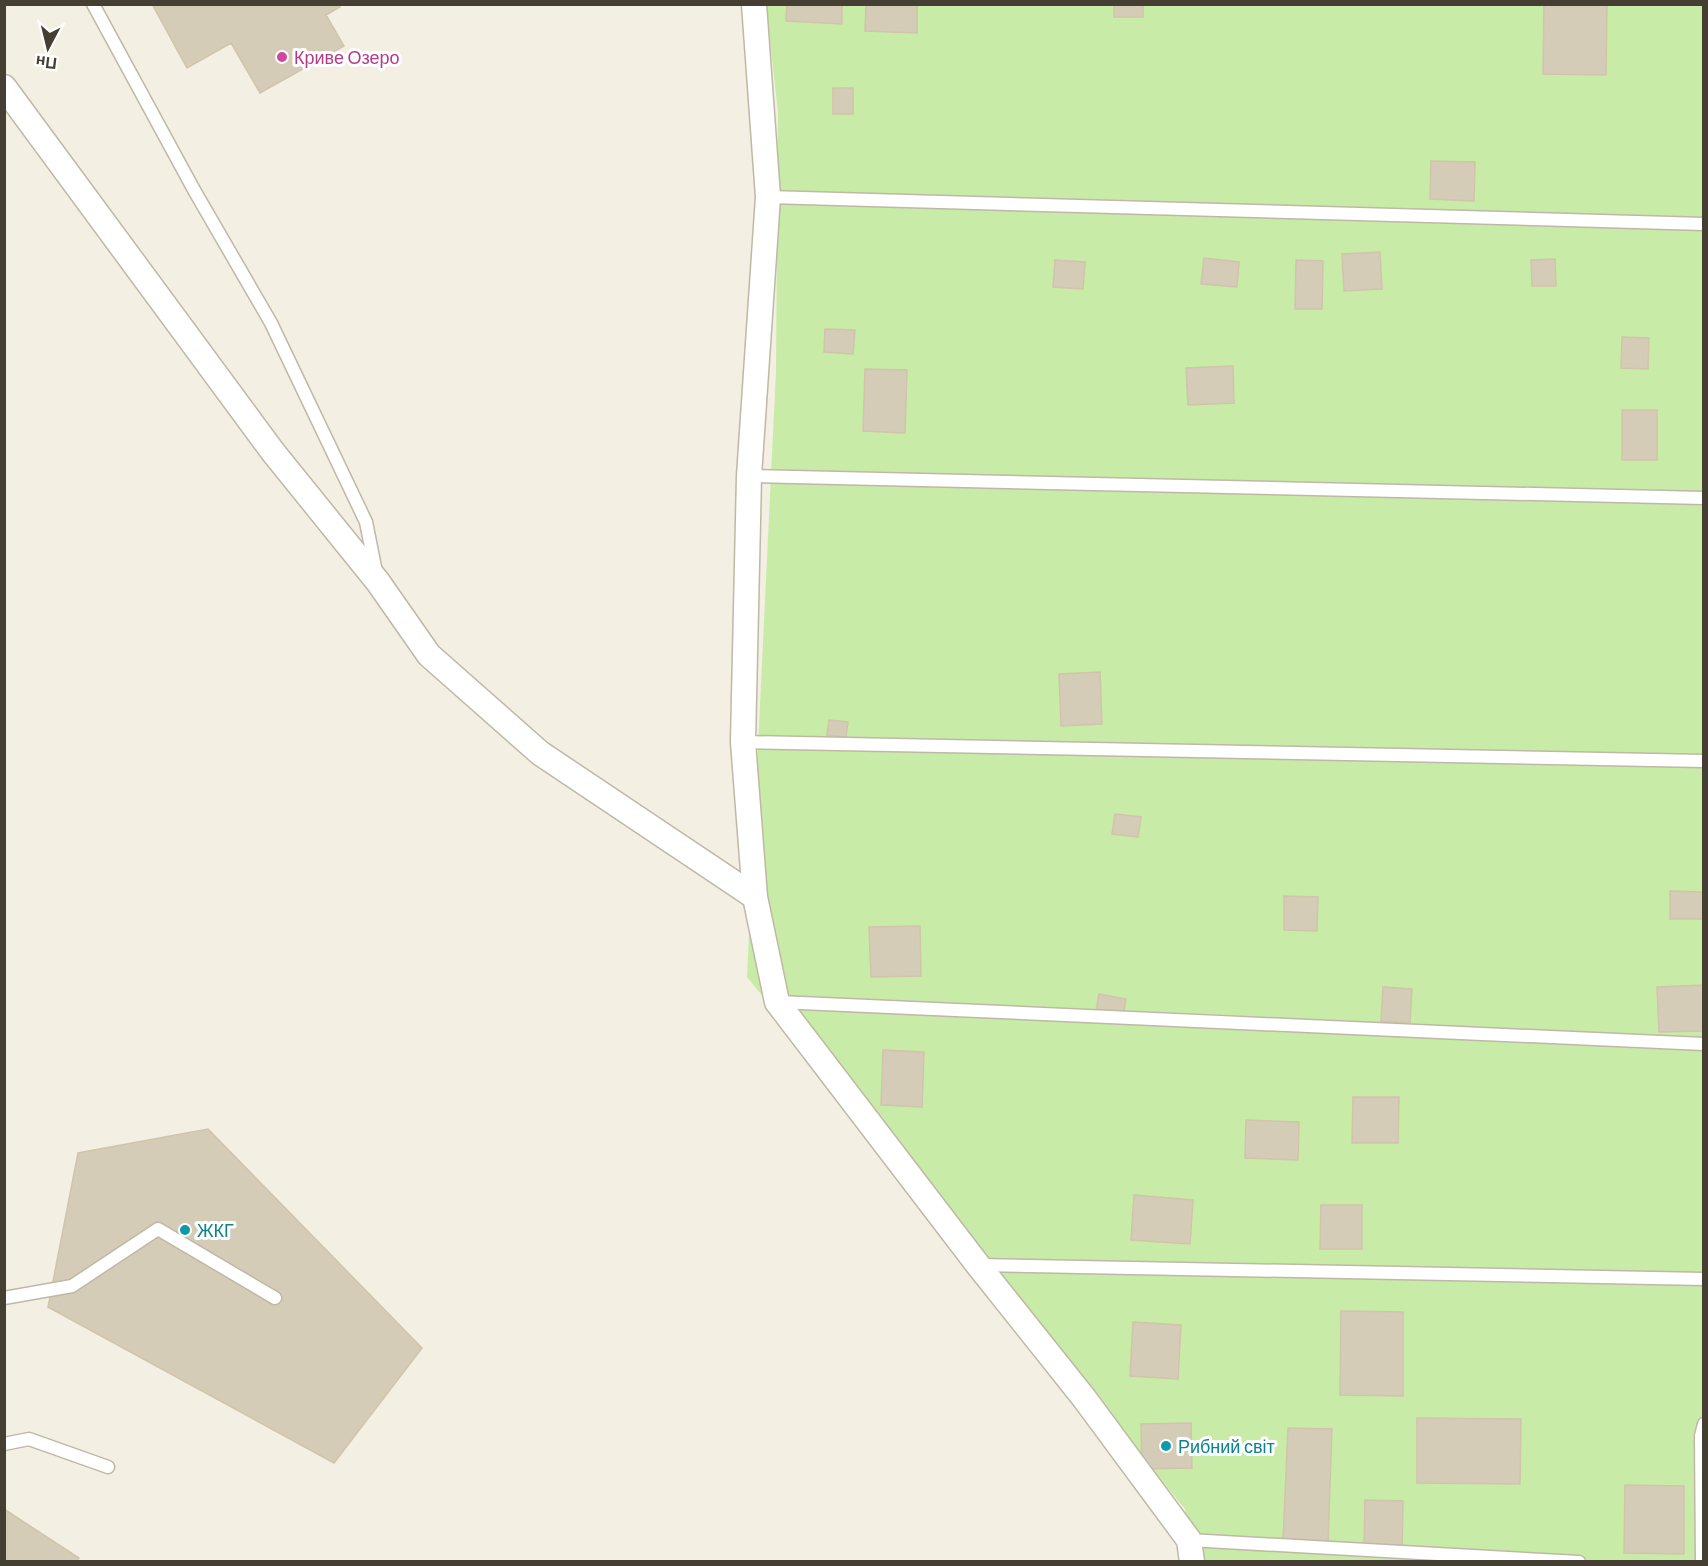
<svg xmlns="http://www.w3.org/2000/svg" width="1708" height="1566" font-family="Barlow,sans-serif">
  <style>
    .green { fill: #c8eba8 }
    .building { fill: #d5ccb7; stroke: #d1c4aa; stroke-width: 1.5 }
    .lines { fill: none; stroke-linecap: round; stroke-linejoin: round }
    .service-casing { stroke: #bfb8a5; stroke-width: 15 }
    .minor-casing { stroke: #bfb8a5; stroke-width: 27 }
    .service { stroke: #fff; stroke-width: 12 }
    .minor { stroke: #fff; stroke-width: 24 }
    .hotel-dot { fill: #d1479c; stroke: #fff; stroke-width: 2 }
    .culture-dot { fill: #0f9aa8; stroke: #fff; stroke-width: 2 }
    .labels { text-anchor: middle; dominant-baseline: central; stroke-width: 6; stroke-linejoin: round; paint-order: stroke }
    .hotel-label { font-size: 18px; fill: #b23c85; stroke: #fff; text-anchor: start }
    .culture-label { font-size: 18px; fill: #0d838f; stroke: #fff; text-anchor: start }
  </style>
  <rect width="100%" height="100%" fill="#f3efe3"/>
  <path class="green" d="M766 5H1703V1561H1192L1185 1509 747 977 776 371 778 112Z"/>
  <path class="building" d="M152 4H339L340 7 326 15 344 46 260 93 231 43 187 68Z
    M787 4H842V24L786 21Z
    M866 4H917V33L865 31Z
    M1114 4H1143V17H1114Z
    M1544 4H1607L1606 75 1543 74Z
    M833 88H853V114H833Z
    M1431 161 1475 162 1474 201 1430 199Z
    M1380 252 1382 289 1344 291 1342 254Z
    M1204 258 1239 262 1237 287 1201 284Z
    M1555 259 1556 286H1532L1531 260Z
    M1055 260 1085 262 1083 289 1053 287Z
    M1296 260 1323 261 1322 309H1295Z
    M825 329 855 330 853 354 824 352Z
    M1622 337 1649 338 1648 369 1621 368Z
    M1233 366 1234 403 1188 405 1186 368Z
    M865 369 907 370 905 433 863 431Z
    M1622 410H1657V460H1622Z
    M1100 672 1102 724 1061 726 1059 674Z
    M829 720 848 722 846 737 827 735Z
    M1115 814 1141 817 1138 837 1112 834Z
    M1670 891 1703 892V919H1670Z
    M1284 896 1318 897 1317 931 1284 930Z
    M920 926 921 976 871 977 869 927Z
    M1704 985V1031L1659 1032 1657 987Z
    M1383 987 1412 989 1410 1023 1381 1021Z
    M1099 994 1126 999 1123 1015 1096 1010Z
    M883 1050 924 1052 922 1107 881 1105Z
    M1353 1097H1399L1398 1143H1352Z
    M1246 1120 1299 1122 1298 1160 1245 1158Z
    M208 1129 422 1348 334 1463 48 1307 78 1153Z
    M1134 1195 1193 1200 1190 1244 1131 1240Z
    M1321 1205H1362V1249H1320Z
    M1341 1311 1403 1312V1396L1340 1395Z
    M1133 1322 1181 1325 1178 1379 1130 1376Z
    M1417 1418 1521 1419 1520 1484 1417 1483Z
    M1191 1423 1192 1468 1142 1469 1141 1424Z
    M1288 1428 1332 1429 1328 1543 1283 1541Z
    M1625 1485 1684 1486V1554L1624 1553Z
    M1365 1500 1403 1501 1402 1549 1364 1548Z
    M4 1509 79 1558 76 1562H4Z"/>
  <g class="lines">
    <g class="service-casing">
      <path id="service" d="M93 4 194 190 271 323 366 522 376 572
        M768 197 1704 224
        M749 476 1704 498
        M743 742 1704 761
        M779 1002 1704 1044
        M979 1265 1704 1279
        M4 1298 72 1286 158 1229 275 1298
        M4 1444 29 1439 108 1467
        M1189 1540 1579 1562
        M1702 1562 1701 1436 1704 1424"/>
    </g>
    <g class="minor-casing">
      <path id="minor" d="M754 4 768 197 749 476 743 742 755 897 777 1002 978 1265 1084 1398 1189 1540 1192 1562
        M4 87 273 452 378 582 429 655 540 753 755 897"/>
    </g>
    <use href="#service" class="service"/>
    <use href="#minor" class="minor"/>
  </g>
  <circle class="hotel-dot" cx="282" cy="57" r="6"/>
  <g class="culture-dot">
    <circle cx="185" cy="1230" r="6"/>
    <circle cx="1166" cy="1446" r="6"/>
  </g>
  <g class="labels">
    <g class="hotel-label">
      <text x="294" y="57">Криве Озеро</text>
    </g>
    <g class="culture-label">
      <text x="197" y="1230">ЖКГ</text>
      <text x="1178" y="1446">Рибний світ</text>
    </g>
  </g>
  <rect width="1708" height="1566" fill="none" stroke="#453f33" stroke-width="12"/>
  <g transform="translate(48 48) rotate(187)" stroke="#ffffff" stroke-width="4.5" paint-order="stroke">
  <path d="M0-4.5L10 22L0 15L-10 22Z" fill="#453f33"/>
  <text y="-9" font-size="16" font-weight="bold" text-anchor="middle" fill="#453f33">Пн</text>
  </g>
</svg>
